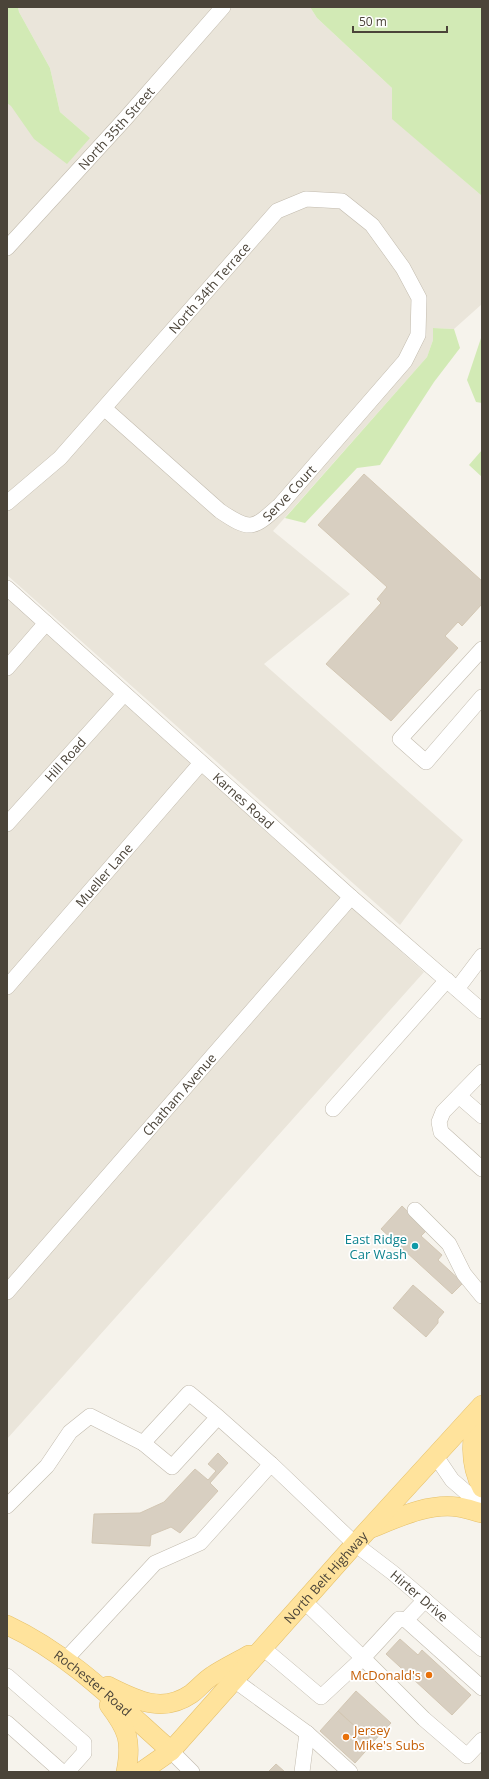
<svg xmlns="http://www.w3.org/2000/svg" width="489" height="1779" font-family="'Open Sans',sans-serif">
  <style>
    .residential { fill: #eae5da }
    .green { fill: #d2eab5 }
    .building { fill: #d8cfc1; stroke: #d3c7b4 }
    .lines { fill: none; stroke-linecap: round; stroke-linejoin: round }
    .minor-casing { stroke: #c2bbae; stroke-width: 16 }
    .major-casing { stroke: #e6c16a; stroke-width: 20 }
    .minor { stroke: #fff; stroke-width: 15 }
    .major { stroke: #ffe39c; stroke-width: 19 }
    .culture-dot { fill: #0f9aa8; stroke: #fff; stroke-width: 1.5 }
    .food-dot { fill: #e8710a; stroke: #fff; stroke-width: 1.5 }
    .labels { text-anchor: middle; dominant-baseline: central; stroke-width: 3.5; stroke-linejoin: round; paint-order: stroke }
    .street-label { font-size: 13px; fill: #4b4439; stroke: #fff }
    .culture-label { font-size: 13px; fill: #0d838f; stroke: #fff; text-anchor: end }
    .food-label { font-size: 13px; fill: #c56008; stroke: #fff; text-anchor: end }
  </style>
  <rect width="100%" height="100%" fill="#f6f3ec"/>
  <path class="residential" d="M18 7H310L317 18 392 88 393 119 482 196V304L454 329 433 328V340L427 357 273 531 350 594 264 664 463 840 400 925 7 575V103L90 138 60 112 50 68 19 12Z
    M7 599 424 972 7 1439Z"/>
  <path class="green" d="M7 7H18L19 12 50 68 60 112 90 138 67 164 34 139 11 106 7 103Z
    M310 7H482V196L392 119V88L317 18Z
    M433 328 454 329 460 348 434 382 380 465 357 468 305 523 285 518 427 357 433 340Z
    M482 335V403L476 402 467 380Z
    M482 450V477L469 465Z"/>
  <path class="building" d="M364 474 482 581V604L462 626 458 622 445 636 458 648 391 721 326 664 381 603 377 599 387 587 318 525Z
    M402 1206 427 1230 421 1236 442 1255 438 1260 463 1283 452 1294 381 1229Z
    M413 1285 444 1312 438 1319V1323L426 1337 393 1308Z
    M218 1453 228 1463 210 1483 218 1491 180 1533 171 1527 151 1535 150 1546 92 1543 94 1514 140 1513 164 1502 195 1469 208 1480 216 1471 208 1464Z
    M400 1639 418 1655 422 1650 471 1695 452 1715 386 1654Z
    M356 1691 391 1723 373 1742 338 1711Z
    M338 1711 373 1743 355 1763 320 1731Z
    M276 1764 285 1772H268Z"/>
  <g class="lines">
    <g class="minor-casing">
      <g id="minor">
        <path id="s1" d="M7 248 125 119 223 7"/>
        <path id="s2" d="M7 503 60 458 277 211 306 199 342 201 372 225 403 268 419 298 418 335 405 361 280 505C253 529 251 532 220 511L104 408"/>
        <path id="s3" d="M7 588 351 897 482 1011"/>
        <path d="M482 649 400 739 426 762 482 697"/>
        <path d="M7 668 46 623"/>
        <path id="s4" d="M7 824 124 694"/>
        <path id="s5" d="M7 987 201 763"/>
        <path d="M457 989 482 956"/>
        <path d="M482 1072 443 1112 439 1122 441 1132 482 1169"/>
        <path d="M459 1096 482 1116"/>
        <path d="M333 1109 447 980"/>
        <path d="M415 1210 449 1244 464 1274 482 1296"/>
        <path id="s6" d="M7 1292 351 897"/>
        <path d="M218 1417 172 1467 143 1443 189 1393 218 1417 271 1464"/>
        <path d="M435 1455 452 1480 482 1506"/>
        <path d="M7 1506 47 1466 70 1432 90 1416 143 1443"/>
        <path d="M406 1620 425 1600"/>
        <path d="M263 1648 321 1697 363 1658 304 1601"/>
        <path id="s7" d="M66 1659 155 1563 200 1543 271 1464 355 1544 393 1573 482 1649"/>
        <path d="M7 1676 84 1743V1753L67 1772"/>
        <path d="M234 1680 307 1733 302 1772"/>
        <path d="M482 1688 406 1620 399 1619 363 1658 424 1719 467 1756 482 1740"/>
        <path d="M7 1723 62 1772"/>
        <path d="M307 1733 350 1772"/>
        <path d="M171 1751 192 1772"/>
      </g>
    </g>
    <g class="major-casing">
      <g id="major">
        <path d="M480 1409C470 1434 469 1464 482 1488"/>
        <path d="M372 1528C399 1517 428 1503 458 1507 466 1508 474 1511 482 1513"/>
        <path id="s8" d="M7 1625C71 1655 119 1705 171 1751"/>
        <path d="M108 1686C136 1700 162 1714 191 1694 198 1689 204 1681 212 1676 224 1668 237 1662 249 1655"/>
        <path d="M109 1705C128 1730 132 1741 126 1772"/>
        <path id="s9" d="M141 1772 171 1751 355 1544 482 1405"/>
      </g>
    </g>
    <use href="#minor" class="minor"/>
    <use href="#major" class="major"/>
  </g>
  <circle class="culture-dot" cx="415" cy="1246" r="4"/>
  <g class="food-dot">
    <circle cx="429" cy="1675" r="4"/>
    <circle cx="346" cy="1737" r="4"/>
  </g>
  <g class="labels">
    <g class="street-label">
      <text stroke="none"><textPath href="#s1" startOffset="162">North 35th Street</textPath></text>
      <text stroke="none"><textPath href="#s2" startOffset="296">North 34th Terrace</textPath></text>
      <text transform="translate(289 493) rotate(-47)">Serve Court</text>
      <text stroke="none"><textPath href="#s4" startOffset="87">Hill Road</textPath></text>
      <text stroke="none"><textPath href="#s3" startOffset="318">Karnes Road</textPath></text>
      <text stroke="none"><textPath href="#s5" startOffset="148">Mueller Lane</textPath></text>
      <text stroke="none"><textPath href="#s6" startOffset="262">Chatham Avenue</textPath></text>
      <text stroke="none"><textPath href="#s9" startOffset="269">North Belt Highway</textPath></text>
      <text stroke="none"><textPath href="#s7" startOffset="485">Hirter Drive</textPath></text>
      <text stroke="none"><textPath href="#s8" startOffset="104">Rochester Road</textPath></text>
    </g>
    <g class="culture-label">
      <text x="407" y="1239">East Ridge<tspan x="407" dy="15">Car Wash</tspan></text>
    </g>
    <g class="food-label">
      <text x="421" y="1675">McDonald's</text>
      <text x="354" y="1730" text-anchor="start">Jersey<tspan x="354" dy="15">Mike's Subs</tspan></text>
    </g>
  </g>
  <rect width="489" height="1779" fill="none" stroke="#4b4439" stroke-width="16"/>
  <path d="M353 26v6h94v-6" fill="none" stroke="#4b4439" stroke-width="2"/>
  <text x="359" y="26" font-size="12" fill="#4b4439" stroke="#ffffff" stroke-width="3" paint-order="stroke">50 m</text>
</svg>
